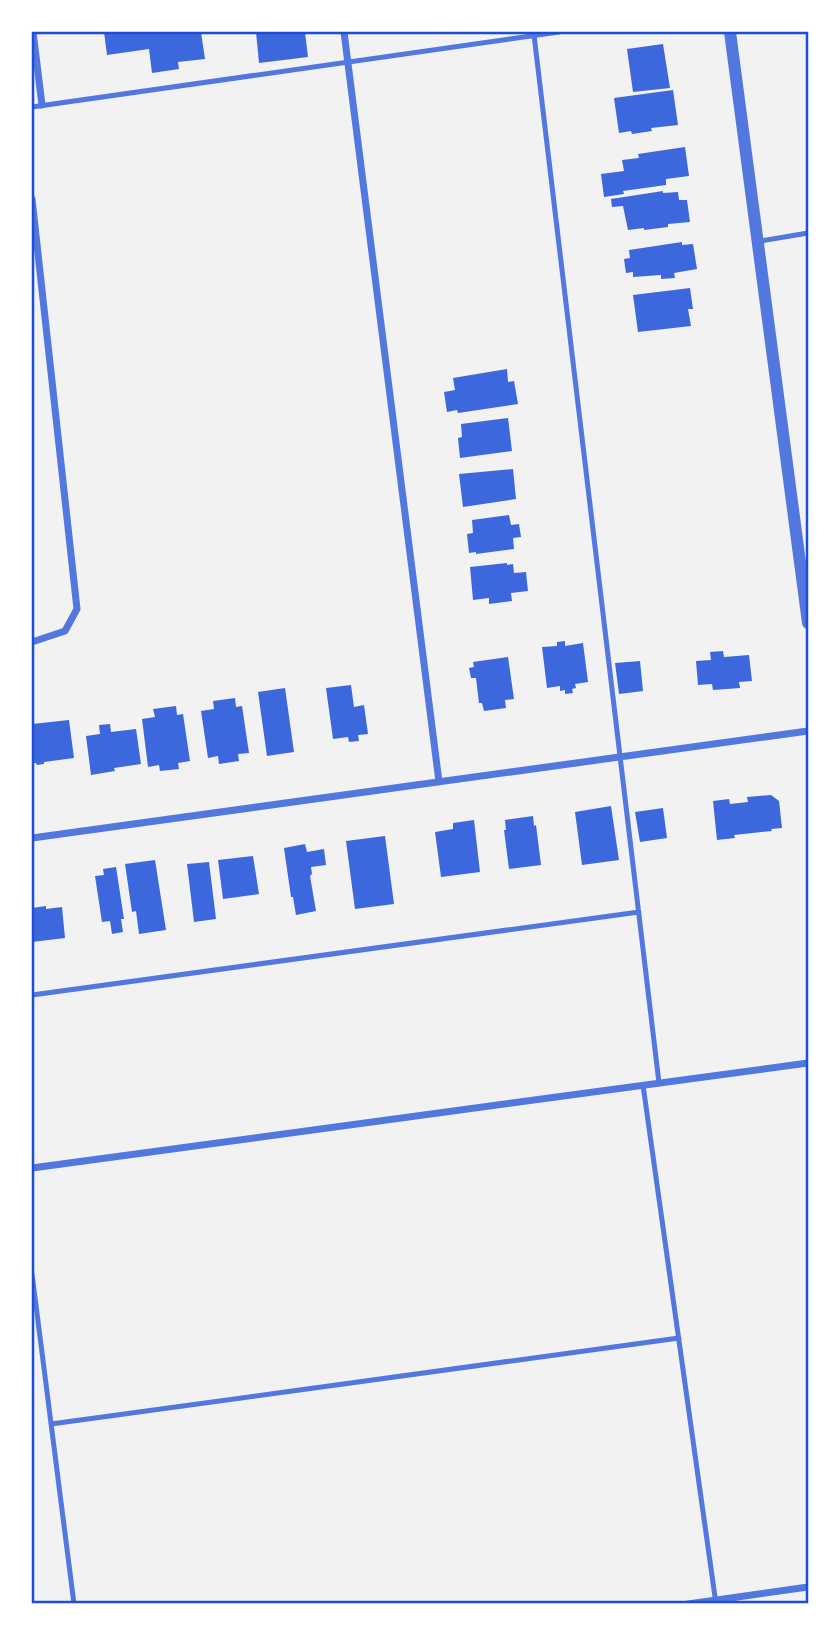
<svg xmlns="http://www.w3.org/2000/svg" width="840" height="1635" font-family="Raleway,sans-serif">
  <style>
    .building { fill: #3d67dc }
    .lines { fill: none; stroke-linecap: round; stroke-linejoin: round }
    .service { stroke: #5277de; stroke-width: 5 }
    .minor { stroke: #5277de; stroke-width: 7 }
    .tertiary { stroke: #5277de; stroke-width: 12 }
    .neatline { fill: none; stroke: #1d4ed8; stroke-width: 2.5 }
  </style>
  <rect width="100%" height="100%" fill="#f2f2f2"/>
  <path class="building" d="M104 32H201L205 59 178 62 179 69 152 73 149 49 107 55Z
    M256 32H305L308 57 259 63Z
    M663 44 670 88 633 92 627 49Z
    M673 90 678 125 651 128 652 131 632 134 631 131 619 133 614 98Z
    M685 147 689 176 666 179V185L623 191 624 194 604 197 601 174 624 171 622 160 639 158 638 154Z
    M663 191V193L678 192 679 200H687L690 222 668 224V227L644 230V228L628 230 623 206 612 207 611 199Z
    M682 242V245L693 244 697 269 674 273 675 278 661 279V275L633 277V272L626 273 624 259 630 258 629 250Z
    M690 288 693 309H688L691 326 638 332 633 295Z
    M507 369 508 382 514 381 518 404 458 413 457 410 447 412 444 392 455 390 453 378Z
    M508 418 512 451 460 458 458 438 462 437 461 424Z
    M513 469 516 499 463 507 459 474Z
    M509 515 511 525 519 524 521 537 513 538 514 549 476 554V552L469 553 467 534 473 533 472 520Z
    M507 563V565L513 564 514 573 526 572 528 591 511 593 512 601 489 604V598L473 600 470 567Z
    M565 641V646L583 643 588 682 575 684 576 688 572 689 573 693 565 694V690L560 691V686L547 688 542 647 557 646V642Z
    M723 651 724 657 749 655 752 681 739 682 740 688 713 690 712 684 698 685 696 661 711 660 710 652Z
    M508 657 514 699 505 700 506 708 484 711 482 703H479L476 678H471L469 668 474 667 473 662Z
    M640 661 643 691 619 694 615 663Z
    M351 685 354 707 364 705 368 734 358 735 359 741 349 742 348 737 333 739 326 688Z
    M285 688 294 752 267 756 258 692Z
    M235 698 236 707 242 706 249 753 238 754 239 761 219 764 218 756 208 758 201 711 214 709 213 701Z
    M176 706 177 715 183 714 190 761 178 763 179 769 160 771 159 765 148 767 142 719 155 717 153 709Z
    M69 720 74 758 44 762V764L37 765 36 763H32V724Z
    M110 724 111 732 136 729 141 764 114 768 115 771 91 775 86 736 100 734 99 725Z
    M771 795 779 801 782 828 771 829 772 831 734 835 735 838 717 840 713 801 729 799 730 804 748 802 747 797Z
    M611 806 619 860 582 865 575 812Z
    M663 808 667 838 640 842 635 812Z
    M533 816 534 826 536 825 541 865 509 869 504 830H506L505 820Z
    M474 820 480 872 441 877 435 832 453 829V823Z
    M385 836 394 904 355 909 346 841Z
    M305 844 307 852 324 849 326 865 311 867 312 874 310 876 316 911 296 915 293 897H291L284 848Z
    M253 856 259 894 223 899 218 860Z
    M155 860 166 930 139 934 136 911 132 912 125 864Z
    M209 862 216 919 194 922 187 864Z
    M116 867 124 919H121L123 932 112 934 110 921 102 922 95 876 104 875 103 869Z
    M46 906V909L62 907 65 938 32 942V908Z"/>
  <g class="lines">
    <path class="service" d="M534 35 659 1083
      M32 107 559 32
      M760 241 808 233
      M32 995 639 912
      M643 1085 716 1604
      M32 1274 74 1604
      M51 1424 679 1338"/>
    <path class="minor" d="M33 32 42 105
      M344 32 439 782
      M32 199 77 609 65 631 32 642
      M32 838 808 731
      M32 1168 808 1063
      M688 1604 808 1587"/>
    <path class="tertiary" d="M730 32 808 623"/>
  </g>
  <rect width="840" height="1635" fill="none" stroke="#ffffff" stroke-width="66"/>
  <rect x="33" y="33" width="774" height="1569" class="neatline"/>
</svg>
